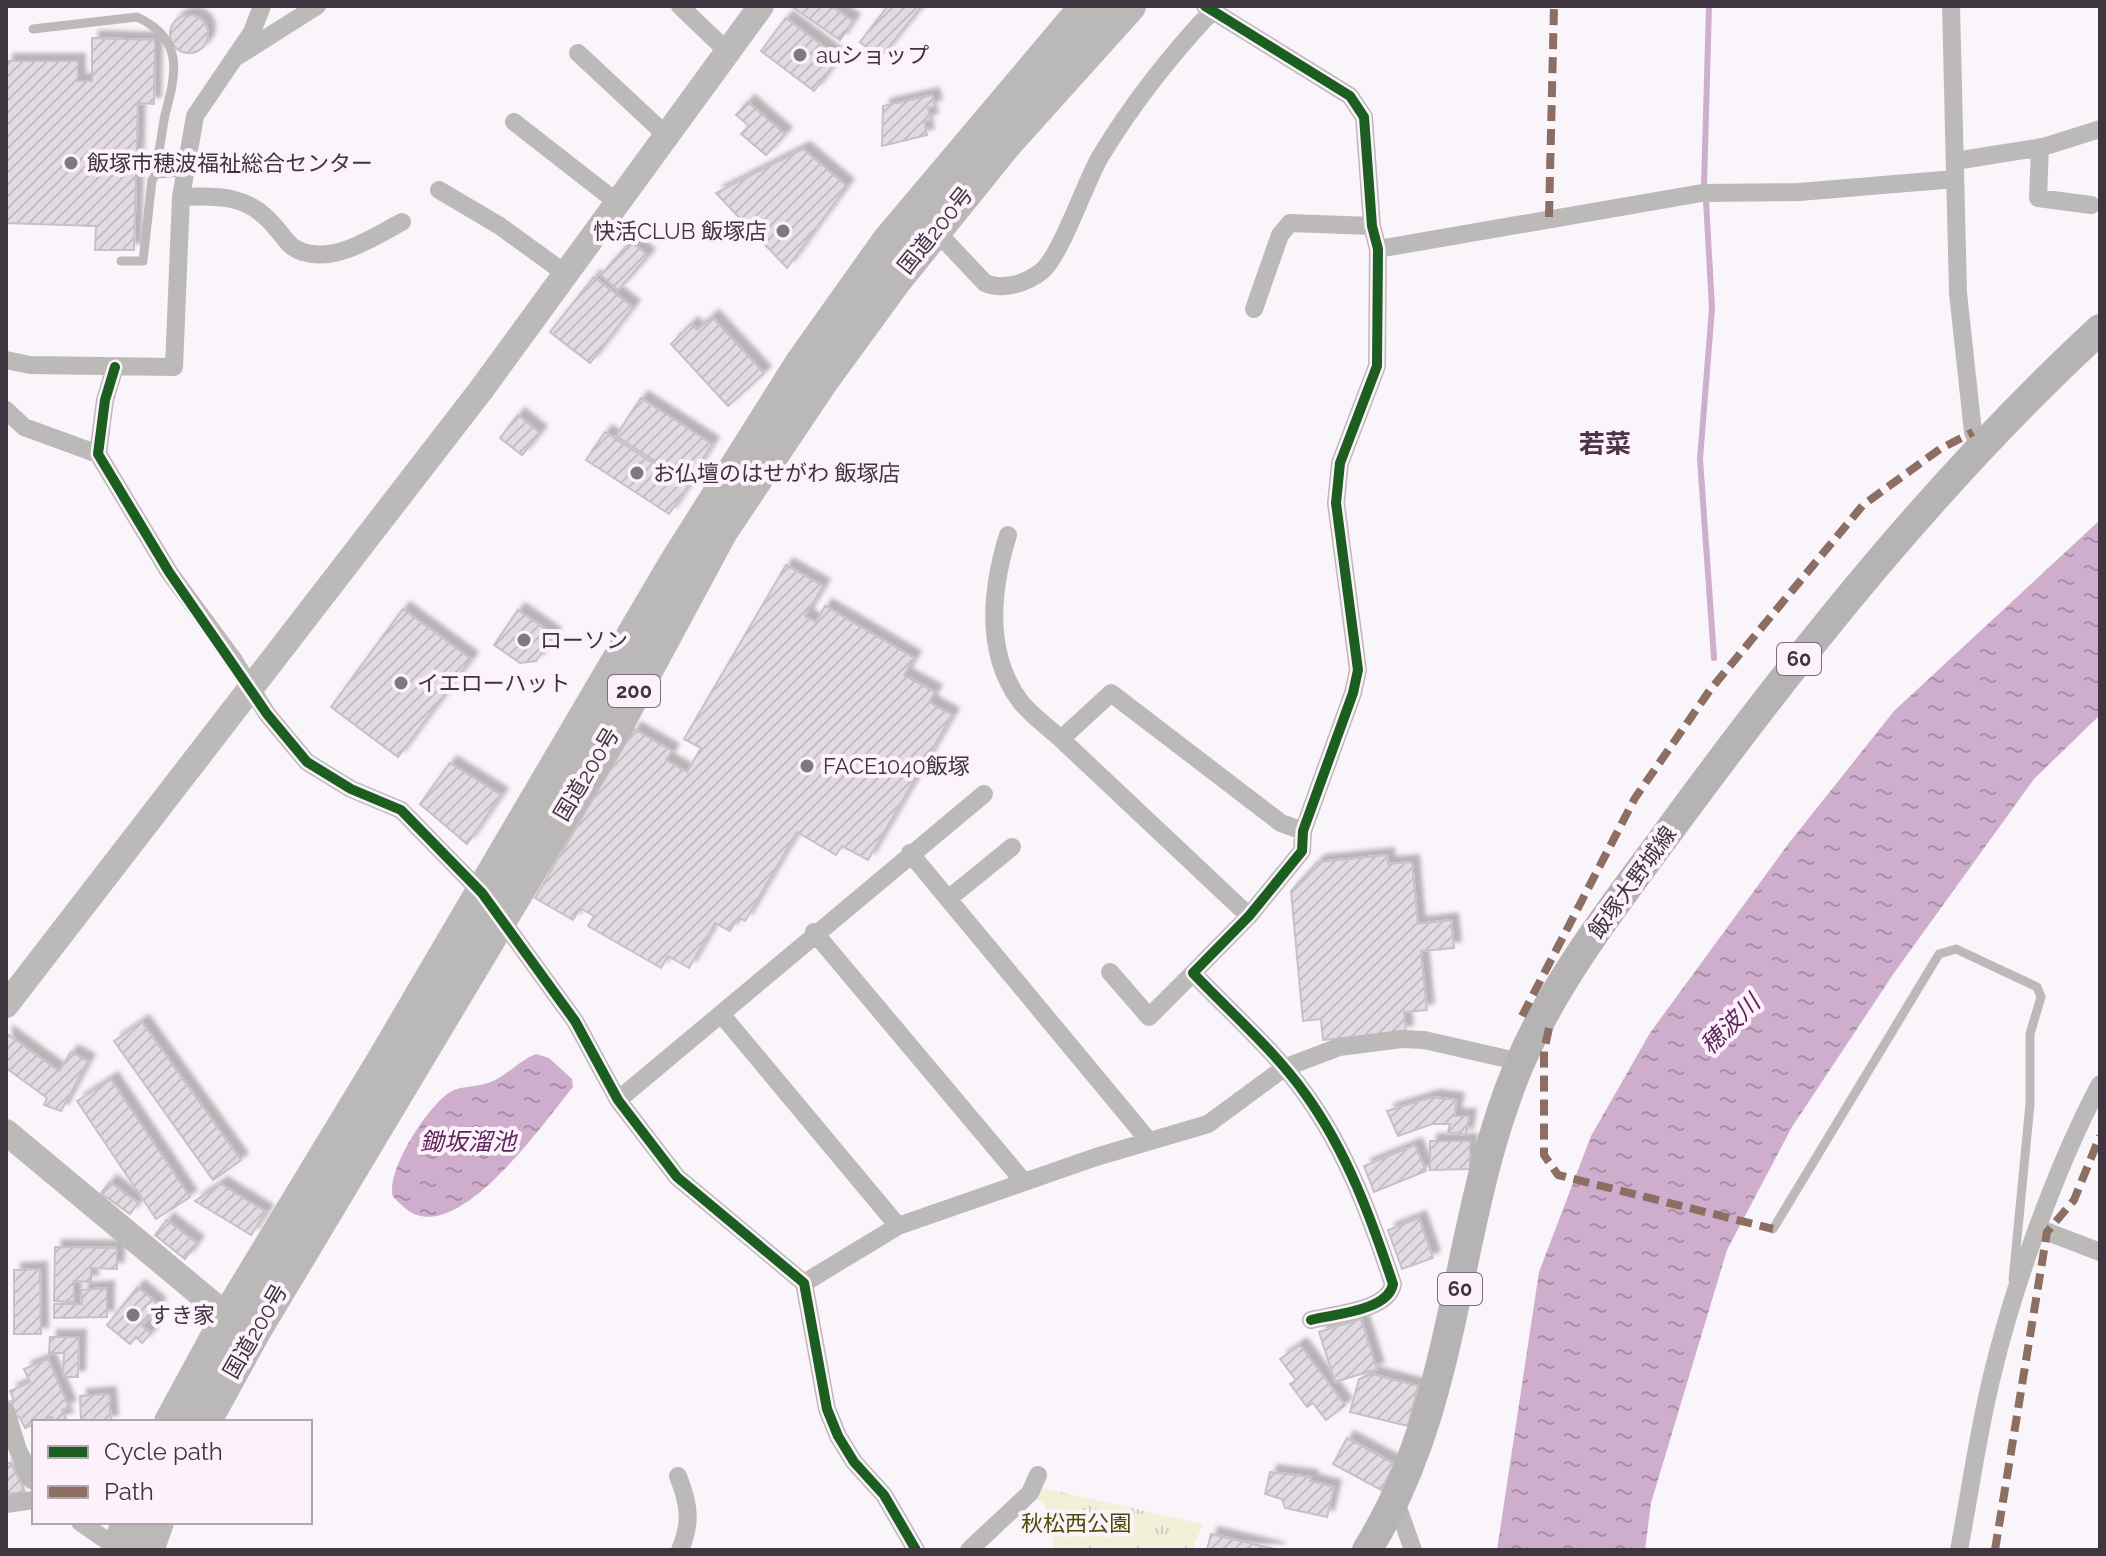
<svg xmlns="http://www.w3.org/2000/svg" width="2106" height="1556" font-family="Raleway,'Noto Sans JP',sans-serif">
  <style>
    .park { fill: url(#park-tufts) }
    .water { fill: url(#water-ripples) }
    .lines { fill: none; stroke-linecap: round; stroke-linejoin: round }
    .stream { stroke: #ceaecc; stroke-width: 6 }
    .building { fill: url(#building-hatch); stroke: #c7c0c6; stroke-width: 2; filter: url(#shadow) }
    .lane { stroke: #bcbab9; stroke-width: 9 }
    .street { stroke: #bcbab9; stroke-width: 18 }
    .secondary { stroke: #bcbab9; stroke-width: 26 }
    .primary { stroke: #b5b3b3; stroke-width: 30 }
    .highway { stroke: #bab9b8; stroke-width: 34 }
    .street-bridge { stroke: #bcbab9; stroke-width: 18 }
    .quiet { stroke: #8d6e63; stroke-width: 8; stroke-dasharray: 16 8; stroke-linecap: butt }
    .cycleway-casing { stroke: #fdf2fc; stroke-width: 15 }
    .cycleway { stroke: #1b5e20; stroke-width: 10 }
    .poi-dot { fill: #807880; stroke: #fdf2fc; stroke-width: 3 }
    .labels { text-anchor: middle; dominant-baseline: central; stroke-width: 8; stroke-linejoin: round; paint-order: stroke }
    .shield { fill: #fdf2fc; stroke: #786e77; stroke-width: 2 }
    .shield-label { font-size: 20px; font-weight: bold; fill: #3f353e }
    .poi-label { font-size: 22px; fill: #3f353e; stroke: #fdf2fc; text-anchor: start }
    .street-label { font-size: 22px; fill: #3f353e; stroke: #fdf2fc }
    .park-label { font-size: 22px; fill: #4b4d04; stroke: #fdf2fc }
    .water-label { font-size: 24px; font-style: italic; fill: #5e275c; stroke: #fdf2fc }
    .quarter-label { font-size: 26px; font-weight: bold; fill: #493448; stroke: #fdf2fc }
  </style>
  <defs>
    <pattern id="park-tufts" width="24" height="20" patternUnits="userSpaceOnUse" patternTransform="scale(2)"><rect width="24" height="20" fill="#f1f1d9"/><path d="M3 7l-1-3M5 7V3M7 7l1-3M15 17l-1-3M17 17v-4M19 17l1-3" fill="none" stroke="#d0cfbb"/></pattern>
    <pattern id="water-ripples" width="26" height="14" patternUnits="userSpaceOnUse" patternTransform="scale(2)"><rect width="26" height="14" fill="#ceaecc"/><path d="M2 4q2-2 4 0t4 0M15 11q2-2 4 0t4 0" fill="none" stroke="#a98ea7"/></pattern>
    <pattern id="building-hatch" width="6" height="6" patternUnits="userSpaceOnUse" patternTransform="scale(2)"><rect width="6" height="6" fill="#e3dbe3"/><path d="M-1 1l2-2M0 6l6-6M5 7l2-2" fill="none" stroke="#c4bdc4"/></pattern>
    <filter id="shadow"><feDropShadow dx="7" dy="-7" stdDeviation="2" flood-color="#0004"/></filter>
  </defs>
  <rect width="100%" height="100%" fill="#faf5fa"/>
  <path class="park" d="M1038 1487 1203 1524 1192 1550H1055L1045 1504 1032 1496Z"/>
  <path class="water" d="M2100 520V715L2034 779 1894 973 1792 1127 1727 1250 1651 1503 1645 1550H1497L1539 1272 1591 1136 1650 1033 1789 843 1894 711Z
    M536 1054 549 1058 572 1079 573 1087C545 1121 468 1232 417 1215 407 1212 400 1203 393 1197 385 1172 426 1110 446 1095 458 1085 474 1088 488 1083 506 1077 518 1061 536 1054Z"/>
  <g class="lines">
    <path class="stream" d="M1704 186 1709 6
      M1706 201 1712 308 1700 459 1714 658"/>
  </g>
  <path class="building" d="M791 6H831L853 21 840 40Z
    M888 6H922L880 58 860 42Z
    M170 34a19 19 0 1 1 38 0a19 19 0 1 1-38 0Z
    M786 18 839 58 814 91 761 51Z
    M92 38 155 40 154 104 138 103 134 250H95L96 226 6 223V61H78V81H92Z
    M932 95 935 106 928 108 931 120 924 121 927 135 882 146 883 106Z
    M748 102 785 134 766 155 741 134 749 126 736 115Z
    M803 149 847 186 787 268 716 193Z
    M631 241 648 256 618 290 601 275Z
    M594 277 633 307 590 363 550 332Z
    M712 317 764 373 728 406 671 344 691 324 697 330Z
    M641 398 712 444 688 482 616 436Z
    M518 415 540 433 522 455 500 438Z
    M605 432 688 486 669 514 586 460Z
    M786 565 823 586 805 616 816 622 825 606 914 658 904 675 935 692 929 702 952 715 868 860 842 846 836 855 797 832 745 921 738 917 730 931 715 923 689 968 668 956 661 968 588 926 594 916 580 908 573 920 535 898 634 729 672 751 666 760 687 772 701 748 684 739Z
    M403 609 471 659 398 757 331 707Z
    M518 610 554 635 536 661 520 663 494 645Z
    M450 763 501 795 467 844 420 804Z
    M1387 855 1388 864 1412 862 1418 924 1451 920 1454 948 1421 951 1427 1010 1404 1012 1406 1032 1323 1040 1321 1019 1303 1021 1291 891 1318 862Z
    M142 1022 241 1160 213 1180 114 1041Z
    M6 1033 59 1071 71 1052 88 1061 61 1111 44 1105 47 1098 6 1068Z
    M111 1079 190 1197 156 1219 77 1101Z
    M1433 1097 1457 1100 1454 1116H1469L1466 1135 1448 1132 1450 1124H1432L1398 1136 1387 1111Z
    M1430 1141H1470V1169L1430 1170Z
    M1415 1145 1426 1171 1374 1192 1364 1166Z
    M110 1182 138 1203 130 1214 101 1193Z
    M221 1184 266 1212 251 1235 195 1201Z
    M1419 1218 1433 1258 1402 1269 1388 1230Z
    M167 1220 197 1243 185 1259 155 1235Z
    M55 1247 117 1248V1269L91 1268V1282L74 1281V1302L54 1301Z
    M40 1269 41 1334H14V1270Z
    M138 1287 159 1305 142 1326 151 1333 142 1343 136 1337 130 1344 107 1325Z
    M107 1288V1317L54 1318V1304H82L81 1290Z
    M1361 1319 1377 1369 1335 1382 1319 1332Z
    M50 1337H79L78 1377H63L64 1353H49Z
    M1300 1345 1345 1405 1326 1420 1313 1403 1307 1407 1290 1384 1296 1380 1280 1359Z
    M48 1359 69 1407 62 1410 66 1419 54 1422 52 1417 25 1428 19 1416 14 1418 8 1402 14 1400 10 1391 30 1382 24 1369Z
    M1372 1374 1418 1386 1408 1426 1350 1412 1359 1379Z
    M109 1394 111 1422H81L80 1396Z
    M1347 1438 1395 1464 1381 1490 1333 1464Z
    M6 1463H11L25 1492 6 1494Z
    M1270 1472 1311 1477 1310 1481 1334 1487 1327 1517 1285 1508 1282 1499 1265 1494Z
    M1211 1534 1279 1550H1207Z"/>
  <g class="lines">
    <path class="lane" d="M33 29 137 17C185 39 176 74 165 115 162 129 161 145 157 159L159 173
      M121 261H143L152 180 156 174 184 172
      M1773 1229 1939 954 1956 949 2037 987 2041 997 2030 1034V1104L2013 1280"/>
    <path class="street" d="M680 6 728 52
      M1205 6 1350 96 1364 117 1372 226 1378 249 1377 366 1340 463 1336 503 1358 670 1353 693 1303 831 1302 851 1249 916 1193 973C1231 1013 1275 1051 1306 1095 1347 1152 1371 1218 1393 1284 1388 1311 1334 1314 1311 1320
      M1951 6 1958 293 1973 432 1979 447
      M578 53 667 136
      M238 56 317 6
      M514 122 618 203
      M2040 147 2038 198 2091 205
      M1955 161 2043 147 2100 129
      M439 190 500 226 566 274
      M181 197C219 195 250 195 276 228 285 238 289 248 303 252 336 263 373 237 402 222
      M935 230 985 283C1003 291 1027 283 1042 271 1061 255 1085 183 1100 157 1132 104 1169 57 1211 12
      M1378 249 1702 193 1799 192 1955 179
      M1254 309 1280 235 1290 223 1372 226
      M6 360 30 365 174 367 181 197 195 116 252 32 262 6
      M115 367 105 400 98 454 169 572 233 659
      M6 410 24 427 98 454
      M1008 535C991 590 984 652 1020 701 1031 715 1048 727 1061 739
      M267 714 307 762 351 789 401 810 482 893 575 1021 618 1100 677 1177 804 1283 827 1409 838 1436 854 1462 884 1495 916 1550
      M910 853 1149 1141
      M948 899 1012 847
      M1249 916 1061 739 1111 693 1281 823 1303 831
      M814 932 1024 1182
      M1110 972 1149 1017 1193 973
      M721 1014 898 1226
      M618 1100 984 794
      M2040 1229 2100 1252
      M804 1283 898 1226 1096 1157 1208 1124 1284 1068 1339 1047 1402 1039 1424 1040 1521 1062
      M6 1411 18 1450 34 1481
      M678 1476C689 1504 692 1522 680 1550
      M1396 1502 1413 1550
      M6 1504 34 1500
      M80 1522 119 1549
      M969 1550 1030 1493 1038 1475
      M1959 1550C1970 1492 1978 1433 1992 1376 2014 1284 2056 1167 2100 1084"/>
    <path class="secondary" d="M6 1005 481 390 761 6
      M6 1132 228 1317 242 1325"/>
    <path class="primary" d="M1367 1550C1461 1400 1452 1224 1519 1065 1557 976 1620 898 1677 820 1805 646 1941 476 2100 329"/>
    <path class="highway" d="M171 1422 228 1317 382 1063 674 566 802 363 888 242 1087 6
      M204 1422 254 1331 615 728 721 531 820 383 895 280 1004 145 1129 6
      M119 1550 128 1522
      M147 1550 157 1522"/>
    <path class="street-bridge" d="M233 659 267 714"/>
    <path class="quiet" d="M1549 217 1554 6
      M1522 1016 1635 798 1710 690 1863 505 1940 449 1973 432
      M1549 1028 1544 1051V1155L1558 1175 1773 1229
      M1995 1550 2047 1232 2074 1200 2100 1136"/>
    <g class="cycleway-casing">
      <path id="cycleway" d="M1205 6 1350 96 1364 117 1372 226 1378 249 1377 366 1340 463 1336 503 1358 670 1353 693 1303 831 1302 851 1249 916 1193 973C1231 1013 1275 1051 1306 1095 1347 1152 1371 1218 1393 1284 1388 1311 1334 1314 1311 1320
        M115 367 105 400 98 454 169 572 267 714 307 762 351 789 401 810 482 893 575 1021 618 1100 677 1177 804 1283 827 1409 838 1436 854 1462 884 1495 916 1550"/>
    </g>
    <use href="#cycleway" class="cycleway"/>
  </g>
  <g class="poi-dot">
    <circle cx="800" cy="55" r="8"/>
    <circle cx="71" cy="163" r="8"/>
    <circle cx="783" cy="231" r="8"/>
    <circle cx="637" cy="473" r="8"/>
    <circle cx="524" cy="640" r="8"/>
    <circle cx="401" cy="683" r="8"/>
    <circle cx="807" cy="766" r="8"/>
    <circle cx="133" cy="1315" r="8"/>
  </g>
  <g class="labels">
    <g class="shield">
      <rect x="1777" y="643" width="44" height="32" rx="6"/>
      <rect x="608" y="675" width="52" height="32" rx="6"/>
      <rect x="1438" y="1273" width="44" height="32" rx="6"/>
    </g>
    <g class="shield-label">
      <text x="1799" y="659">60</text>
      <text x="634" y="691">200</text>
      <text x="1460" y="1289">60</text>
    </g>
    <g class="poi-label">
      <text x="816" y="55">auショップ</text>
      <text x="87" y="163">飯塚市穂波福祉総合センター</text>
      <text x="767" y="231" text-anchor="end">快活CLUB 飯塚店</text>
      <text x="653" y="473">お仏壇のはせがわ 飯塚店</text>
      <text x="540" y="640">ローソン</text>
      <text x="417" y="683">イエローハット</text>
      <text x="823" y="766">FACE1040飯塚</text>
      <text x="149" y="1315">すき家</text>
    </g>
    <g class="street-label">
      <text transform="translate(935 230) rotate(-51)">国道200号</text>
      <text transform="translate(586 774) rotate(-59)">国道200号</text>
      <text transform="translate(1632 882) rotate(-54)">飯塚大野城線</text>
      <text transform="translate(255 1331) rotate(-60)">国道200号</text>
    </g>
    <g class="park-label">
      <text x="1076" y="1523">秋松西公園</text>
    </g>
    <g class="water-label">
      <text transform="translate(1730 1024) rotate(-45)">穂波川</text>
      <text x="468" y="1141">鋤坂溜池</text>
    </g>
    <g class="quarter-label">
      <text x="1605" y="444">若菜</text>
    </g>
  </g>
  <rect width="2106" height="1556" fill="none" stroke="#3f353e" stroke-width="16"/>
  <rect x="32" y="1420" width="280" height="104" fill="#fdf2fc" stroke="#b1a6b0" stroke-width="2"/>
  <rect x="48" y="1446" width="40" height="12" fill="#1b5e20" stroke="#b1a6b0" stroke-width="2"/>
  <text x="104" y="1460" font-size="24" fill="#3f353e">Cycle path</text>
  <rect x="48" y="1486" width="40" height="12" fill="#8d6e63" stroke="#b1a6b0" stroke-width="2"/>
  <text x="104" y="1500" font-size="24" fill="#3f353e">Path</text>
</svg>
